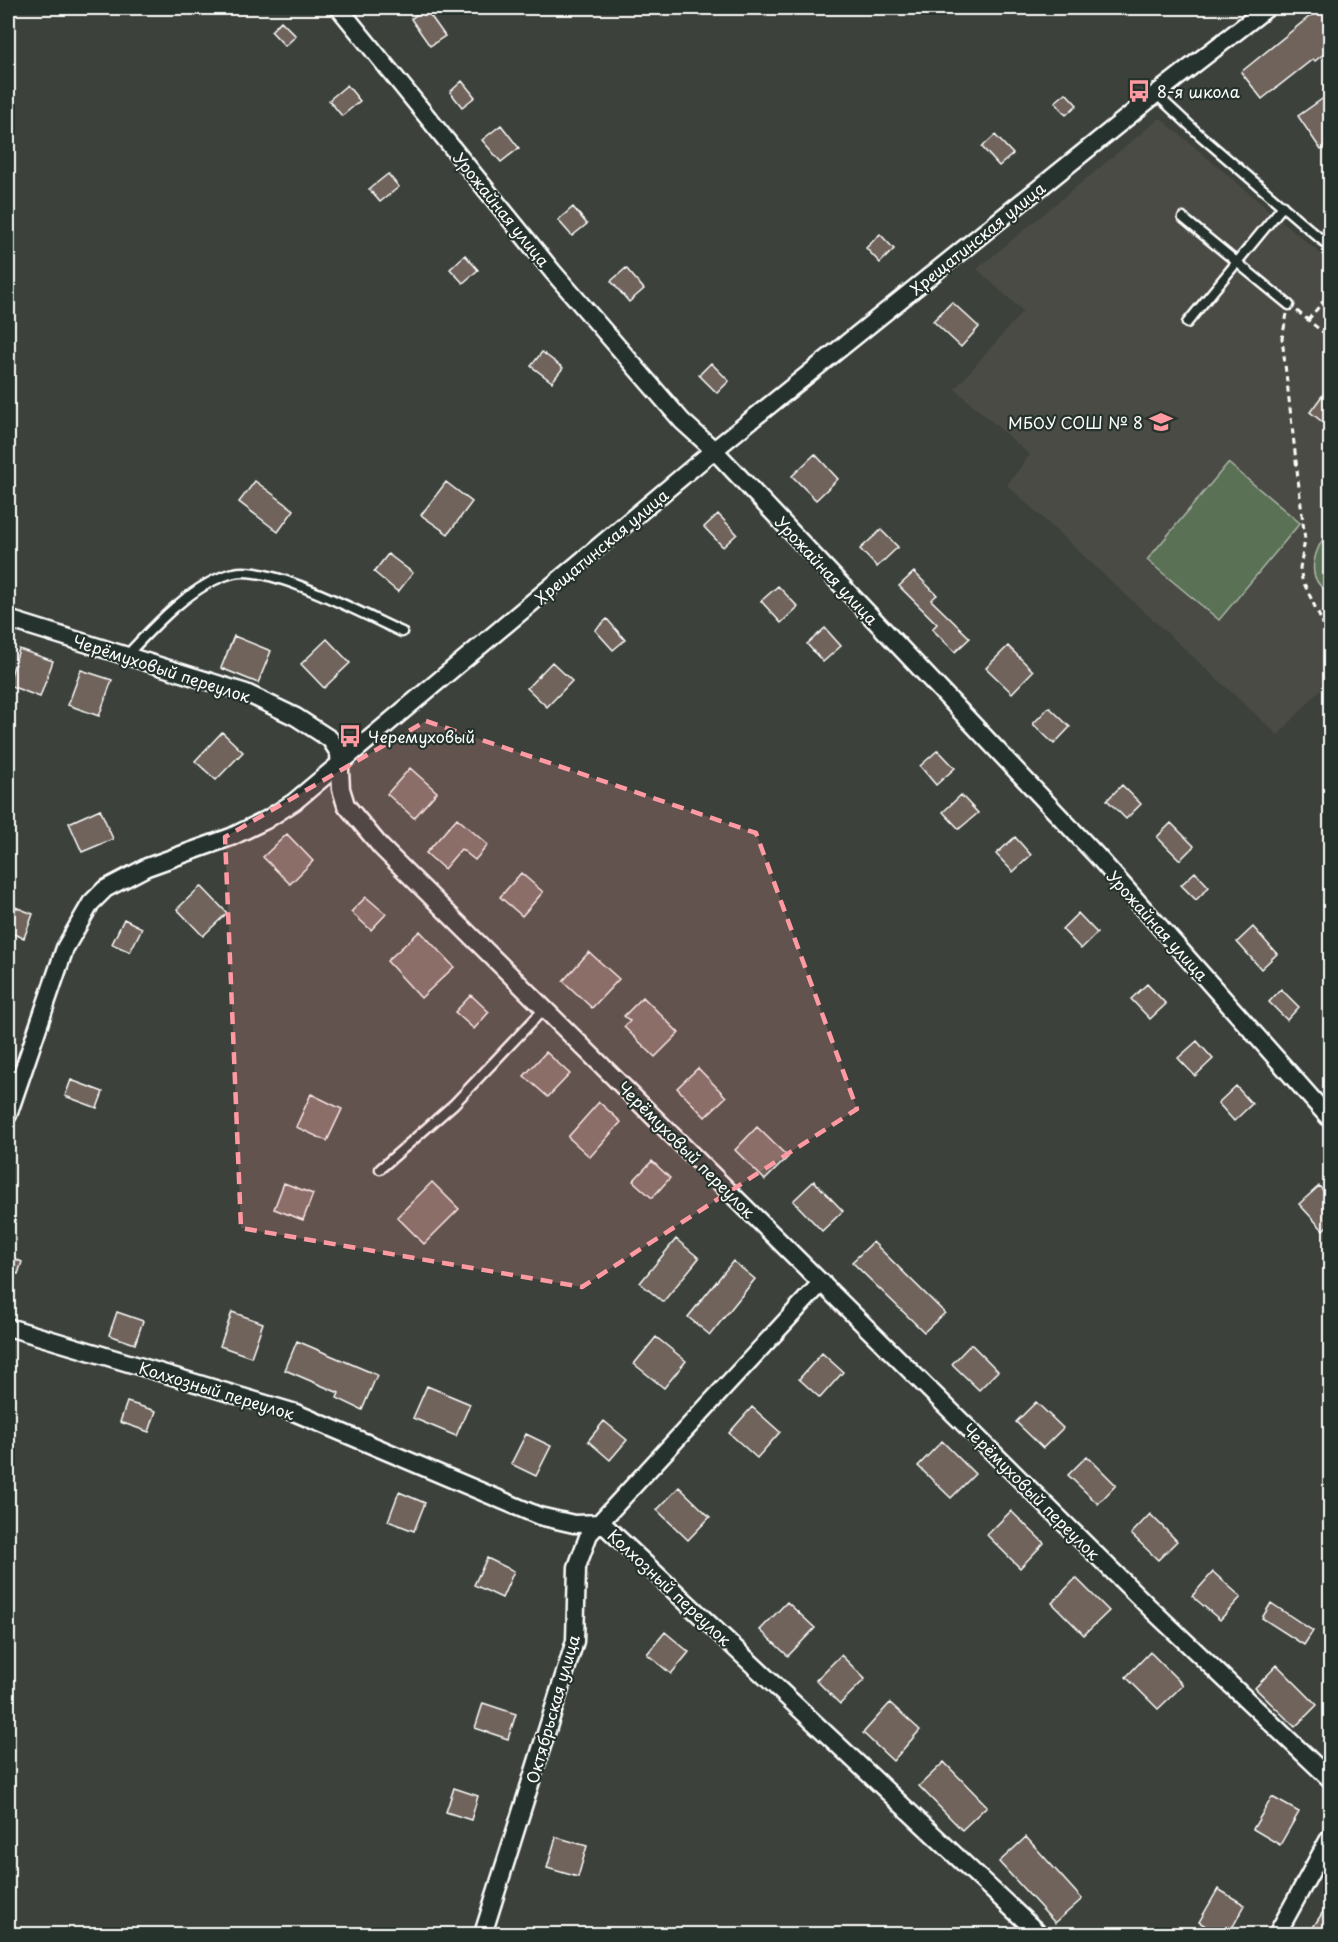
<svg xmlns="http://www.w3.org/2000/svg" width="1338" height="1942" font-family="'Playpen Sans',sans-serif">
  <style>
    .built { fill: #4c4c45 }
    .green { fill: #5a7155; stroke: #acb8aa; stroke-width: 1.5 }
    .building { fill: #70645b; stroke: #fff; stroke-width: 1.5 }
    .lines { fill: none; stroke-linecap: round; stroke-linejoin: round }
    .service-casing { stroke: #fff; stroke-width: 13 }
    .minor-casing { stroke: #fff; stroke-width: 21 }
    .path { stroke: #fff; stroke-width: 3; stroke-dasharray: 6 4.5; stroke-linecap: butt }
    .service { stroke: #26332d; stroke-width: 8 }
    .minor { stroke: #26332d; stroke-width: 16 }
    .marked { fill: #ff9aa2; fill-opacity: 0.2; stroke: #ff9aa2; stroke-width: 4.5; stroke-dasharray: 12 8; stroke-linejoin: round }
    .labels { text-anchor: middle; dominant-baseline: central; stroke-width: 4.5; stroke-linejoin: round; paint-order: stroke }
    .poi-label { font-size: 16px; fill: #fff; stroke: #26332d; text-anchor: start }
    .street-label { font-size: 16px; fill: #fff; stroke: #26332d }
  </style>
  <rect width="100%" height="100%" fill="#3c423b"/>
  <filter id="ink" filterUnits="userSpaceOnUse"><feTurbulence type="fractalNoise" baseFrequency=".0167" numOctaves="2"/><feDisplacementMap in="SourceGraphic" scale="12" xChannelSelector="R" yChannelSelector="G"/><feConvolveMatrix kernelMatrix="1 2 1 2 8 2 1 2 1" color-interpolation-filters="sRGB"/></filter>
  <g filter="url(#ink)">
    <path class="built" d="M1160 118 1330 262V679L1278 735 1007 485 1030 455 955 389 1023 311 977 269Z"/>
    <path class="green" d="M1228 463 1300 523 1219 620 1147 560Z
      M1330 529V593C1302 578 1315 548 1330 529Z"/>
    <path class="building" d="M425 8 445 36 430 46 411 19Z
      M1320 8H1330V49L1315 61 1313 59 1262 99 1241 72Z
      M281 21 296 36 285 46 271 31Z
      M462 81 475 97 462 107 450 92Z
      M347 85 360 101 342 116 329 100Z
      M1066 93 1077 105 1066 115 1055 102Z
      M1325 97 1330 105V144L1321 150 1298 116Z
      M501 125 519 148 501 162 482 140Z
      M995 135 1013 154 999 166 982 147Z
      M388 174 399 187 380 202 369 189Z
      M573 207 587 224 572 236 558 220Z
      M880 234 894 249 880 263 866 248Z
      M465 255 478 270 463 283 450 269Z
      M626 268 644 289 629 302 611 281Z
      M952 302 979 327 961 347 933 321Z
      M542 352 563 368 552 382 531 366Z
      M711 363 729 381 717 393 699 375Z
      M1330 385V416L1325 424 1310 412Z
      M815 454 838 479 816 500 792 476Z
      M255 481 294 510 278 532 239 502Z
      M446 482 472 502 448 534 421 515Z
      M718 514 737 534 723 547 704 527Z
      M881 530 898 547 877 567 860 549Z
      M388 554 413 573 398 592 374 572Z
      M914 572 937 595 931 600 970 638 955 652 932 629 937 624 899 586Z
      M778 586 798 607 781 623 761 601Z
      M607 619 625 640 613 650 595 630Z
      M825 628 841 646 823 662 807 644Z
      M234 636 271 651 258 683 221 668Z
      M327 639 350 663 324 688 301 664Z
      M1008 646 1033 671 1012 693 986 668Z
      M19 649 53 661 40 697 8 685Z
      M552 662 572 681 547 707 527 688Z
      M81 670 112 680 99 716 68 705Z
      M1049 707 1070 727 1054 744 1033 724Z
      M222 732 243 752 216 780 195 761Z
      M938 750 955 768 936 785 920 766Z
      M410 768 437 792 414 818 387 794Z
      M1122 785 1141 804 1126 819 1107 800Z
      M961 795 978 813 959 829 943 812Z
      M100 809 113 839 82 852 69 823Z
      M457 818 488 845 475 860 461 849 444 869 426 853Z
      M1171 823 1194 846 1180 860 1157 837Z
      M287 834 313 861 290 884 263 857Z
      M1015 837 1031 855 1013 872 996 854Z
      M1195 872 1209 887 1196 900 1181 885Z
      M521 873 543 892 522 916 500 897Z
      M201 886 227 913 203 936 177 909Z
      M366 897 386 914 371 930 351 912Z
      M15 907 33 914 24 938 8 932Z
      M1078 913 1097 933 1081 949 1062 929Z
      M124 919 142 928 130 952 112 944Z
      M1253 927 1277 954 1261 969 1237 942Z
      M420 931 454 967 421 998 387 961Z
      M589 952 619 979 592 1008 563 981Z
      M1147 984 1166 1004 1150 1019 1131 999Z
      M1281 989 1299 1007 1287 1020 1269 1002Z
      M471 995 489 1012 474 1029 455 1012Z
      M643 997 679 1033 655 1057 624 1027 630 1021 624 1016Z
      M1197 1041 1213 1059 1195 1076 1178 1058Z
      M546 1052 570 1074 548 1097 524 1076Z
      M698 1068 726 1097 705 1117 677 1088Z
      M71 1080 103 1092 97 1108 65 1096Z
      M1236 1086 1252 1104 1234 1121 1218 1103Z
      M311 1094 342 1109 327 1141 296 1127Z
      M599 1102 621 1122 590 1157 568 1137Z
      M757 1127 788 1157 765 1180 735 1150Z
      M652 1161 670 1178 652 1198 633 1181Z
      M814 1181 843 1211 822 1231 793 1201Z
      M432 1182 459 1209 424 1244 397 1217Z
      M284 1183 313 1194 303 1220 274 1209Z
      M1319 1186 1330 1198V1223L1323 1230 1299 1204Z
      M676 1239 699 1258 663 1302 640 1283Z
      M873 1242 945 1313 924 1332 852 1262Z
      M8 1256 22 1262 18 1274 8 1271Z
      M733 1261 755 1279 710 1335 688 1317Z
      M117 1312 143 1321 135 1344 109 1335Z
      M232 1312 263 1323 251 1357 220 1346Z
      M656 1337 686 1361 664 1388 634 1364Z
      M297 1341 377 1375 362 1410 337 1398 339 1393 285 1370Z
      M971 1344 998 1371 979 1390 952 1364Z
      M822 1353 843 1372 820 1398 799 1379Z
      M427 1386 470 1404 456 1436 413 1418Z
      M127 1402 156 1411 149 1432 120 1422Z
      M1036 1402 1063 1428 1043 1448 1016 1422Z
      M752 1407 780 1432 757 1458 729 1433Z
      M604 1421 627 1440 610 1460 588 1441Z
      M526 1434 551 1446 536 1476 511 1464Z
      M942 1441 975 1474 951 1498 918 1466Z
      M1087 1456 1116 1485 1098 1504 1068 1475Z
      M679 1487 710 1517 688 1540 657 1510Z
      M399 1492 425 1503 414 1531 388 1521Z
      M1011 1511 1044 1543 1020 1568 987 1535Z
      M1150 1514 1177 1541 1158 1560 1131 1534Z
      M487 1558 514 1571 502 1598 474 1585Z
      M1213 1572 1241 1597 1220 1620 1192 1596Z
      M1076 1578 1109 1611 1084 1635 1052 1603Z
      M787 1602 815 1628 788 1656 760 1630Z
      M1271 1603 1313 1631 1304 1645 1262 1618Z
      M665 1632 689 1652 671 1674 647 1654Z
      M1150 1652 1183 1685 1158 1709 1126 1677Z
      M841 1655 865 1679 840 1704 816 1680Z
      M1277 1665 1317 1705 1295 1727 1255 1688Z
      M483 1703 516 1714 508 1739 475 1728Z
      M890 1703 920 1730 893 1761 863 1733Z
      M944 1762 987 1806 962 1830 919 1786Z
      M454 1788 478 1796 471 1820 446 1812Z
      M1272 1797 1299 1812 1280 1845 1253 1829Z
      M556 1837 587 1846 578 1877 547 1868Z
      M1026 1837 1082 1899 1055 1923 999 1862Z
      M1218 1889 1245 1905 1228 1935H1220L1199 1922Z
      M1330 1901V1935H1308Z"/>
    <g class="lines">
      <g class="service-casing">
        <path id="service" d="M1156 94 1201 136 1330 247
          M1183 218 1289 305
          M1187 323 1283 206
          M126 656C153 627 194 582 234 573 269 564 367 616 402 632
          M380 1169 454 1104 545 1008"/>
      </g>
      <g class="minor-casing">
        <path id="minor" d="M339 8 553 272 682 421 714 450 1098 857 1330 1119
          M8 619 246 693 296 717 330 739 339 753 341 789 346 805 381 847 1149 1607 1330 1779
          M8 1115 65 948 91 903 105 889 147 867 231 837 266 820 294 802 714 450 1156 94 1267 8
          M8 1327 296 1413 539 1516 574 1524 602 1523 1039 1934
          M483 1934 575 1641 577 1567 589 1534 822 1282
          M1277 1934 1330 1837"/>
      </g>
      <path class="path" d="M1297 311 1330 338
        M1287 314 1282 338 1305 540 1300 568 1302 579 1330 639
        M1308 320 1330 293"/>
      <use href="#service" class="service"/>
      <use href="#minor" class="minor"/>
    </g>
  </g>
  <path class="marked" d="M426 721 756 833 857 1109 582 1287 241 1228 225 837Z"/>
  <defs>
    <g id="bus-bare" transform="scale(1.8)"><path d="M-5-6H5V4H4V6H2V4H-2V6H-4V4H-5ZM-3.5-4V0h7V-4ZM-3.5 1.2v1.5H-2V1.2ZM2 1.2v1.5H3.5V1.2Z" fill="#ff9aa2" stroke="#26332d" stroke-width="2.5" paint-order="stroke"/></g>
    <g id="school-bare" transform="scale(1.8)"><path d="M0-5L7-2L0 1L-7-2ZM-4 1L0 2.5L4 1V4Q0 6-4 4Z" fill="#ff9aa2" stroke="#26332d" stroke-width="2.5" paint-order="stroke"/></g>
  </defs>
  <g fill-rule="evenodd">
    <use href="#bus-bare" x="1139" y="91"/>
    <use href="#school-bare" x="1161" y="422"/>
    <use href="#bus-bare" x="350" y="736"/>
  </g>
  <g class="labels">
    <g class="poi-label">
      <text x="1157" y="91">8-я школа</text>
      <text x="1143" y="422" text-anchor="end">МБОУ СОШ № 8</text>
      <text x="368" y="736">Черемуховый</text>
    </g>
    <g class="street-label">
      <text transform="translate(502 209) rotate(51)">Урожайная улица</text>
      <text transform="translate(977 238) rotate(-39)">Хрещатинская улица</text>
      <text transform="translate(601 546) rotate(-40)">Хрещатинская улица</text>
      <text transform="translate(827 570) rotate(47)">Урожайная улица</text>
      <text transform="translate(162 668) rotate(18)">Черёмуховый переулок</text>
      <text transform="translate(1158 925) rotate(48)">Урожайная улица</text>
      <text transform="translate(687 1149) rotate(45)">Черёмуховый переулок</text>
      <text transform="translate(217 1390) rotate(17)">Колхозный переулок</text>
      <text transform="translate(1032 1491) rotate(45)">Черёмуховый переулок</text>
      <text transform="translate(670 1587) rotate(43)">Колхозный переулок</text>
      <text transform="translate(552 1709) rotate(-74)">Октябрьская улица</text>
    </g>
  </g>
  <rect width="1338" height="1942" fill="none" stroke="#26332d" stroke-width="30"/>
  <rect x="15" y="15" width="1308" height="1912" fill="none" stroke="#fff" stroke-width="2" filter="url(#ink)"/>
</svg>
